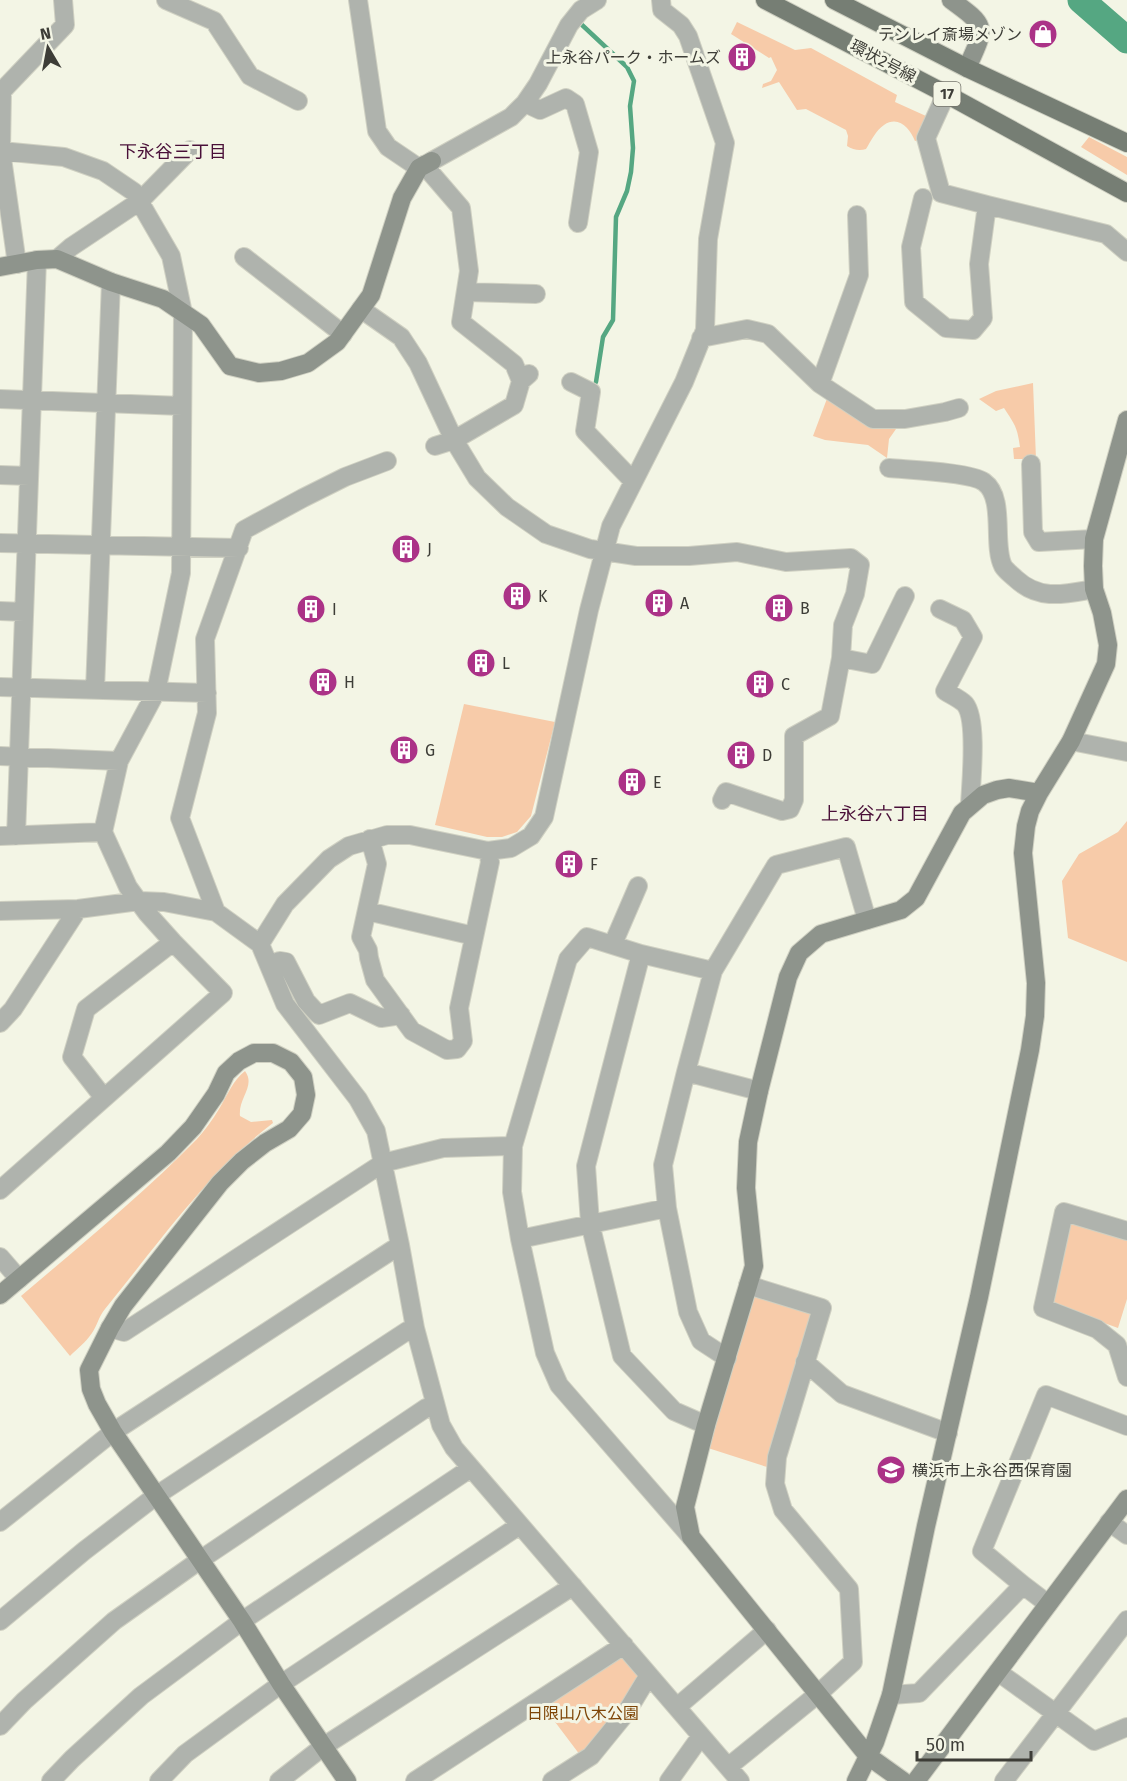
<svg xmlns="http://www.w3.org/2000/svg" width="1127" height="1781" font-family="'Fira Sans','Noto Sans JP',sans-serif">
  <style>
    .green { fill: #f7cba9 }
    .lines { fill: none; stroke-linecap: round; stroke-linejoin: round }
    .stream { stroke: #55a782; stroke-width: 4.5 }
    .river { stroke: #55a782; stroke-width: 27 }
    .street-casing { stroke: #cfd0c2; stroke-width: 20 }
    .secondary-casing { stroke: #cfd0c2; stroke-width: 20 }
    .primary-casing { stroke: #cfd0c2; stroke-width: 20 }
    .street { stroke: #afb3ad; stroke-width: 18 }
    .secondary { stroke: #8e948c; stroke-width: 18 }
    .primary { stroke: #767e74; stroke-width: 18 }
    .labels { text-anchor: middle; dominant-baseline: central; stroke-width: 6; stroke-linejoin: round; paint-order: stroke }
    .shield { fill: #f3f5e5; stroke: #74746b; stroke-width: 1.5 }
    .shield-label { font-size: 15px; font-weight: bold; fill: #3d3d37 }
    .poi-label { font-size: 16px; fill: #3d3d37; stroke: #f3f5e5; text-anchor: start }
    .street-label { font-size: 16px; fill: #3d3d37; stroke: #f3f5e5 }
    .park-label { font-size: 16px; fill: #7e4507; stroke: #f3f5e5 }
    .neighbourhood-label { font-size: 18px; fill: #490f38; stroke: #f3f5e5 }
  </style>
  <rect width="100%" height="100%" fill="#f3f5e5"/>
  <path class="green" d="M737 22 795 50 811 48 897 95 895 102 926 116 928 123 918 140 915 141C910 129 899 115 884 125 876 130 871 141 866 149 860 151 853 150 847 146L848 136 846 130 806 109 797 110 779 82 762 88 763 84 771 81 777 70 771 57 769 58 731 34Z
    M1089 137 1127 157V175L1081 147Z
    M1033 383 1036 459H1014L1013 448 1020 447C1017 426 1015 425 1004 408L996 411 979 399 996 391Z
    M828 396 896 424V429L889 439 887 458 868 445 825 440 813 436Z
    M464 704 555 722 531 816 517 832 502 837H487L435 825Z
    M1127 821V962L1068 938 1062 881 1079 854 1118 832Z
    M245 1071C256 1086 238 1098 240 1116L251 1122 272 1120 273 1123C206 1174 158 1244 105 1309 99 1316 97 1326 92 1333 86 1342 77 1349 70 1356L21 1296C81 1245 142 1195 197 1139 205 1130 213 1119 219 1109 227 1096 233 1080 245 1071Z
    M1070 1222 1127 1239V1299L1118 1328 1052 1304Z
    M752 1293 814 1313 767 1467 708 1448Z
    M624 1653 641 1677 590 1749 580 1755 543 1706Z"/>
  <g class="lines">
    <path class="stream" d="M581 24 627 67 634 81 630 106 633 148 631 172 627 191 616 217 613 320 603 337 596 382"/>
    <path class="river" d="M1081 0 1127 40"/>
    <g class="street-casing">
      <path id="street" d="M166 0 214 21 250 76 298 101
        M358 0 377 131 388 147 419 168
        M946 94 926 138 941 193 987 205
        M525 103 540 110 566 98 575 104 589 152 578 223
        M432 161 511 117 525 103 538 84 569 25 581 10 597 0
        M424 165 461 208 469 271 461 322 514 364 521 381
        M923 198 911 247 914 302 946 328 973 330 983 318 979 264 987 205 1106 234 1127 252
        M244 257 343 334
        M57 259 71 247 140 201 190 150
        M17 264 1 151 2 91 65 25 63 0
        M466 292 536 294
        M361 309 401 337 418 363 454 440 477 478 507 507 546 534 590 549 636 556H689L737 552 786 562 851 558 860 565 855 594 843 625 841 658 830 716 794 736V800L790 809 782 811 726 792 722 800
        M701 338 747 329 768 334 820 384 873 419H905L945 412 959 408
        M571 382 591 392 585 431 633 481
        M820 384 859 275 857 215
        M0 399 182 406
        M435 446 454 440 514 405 521 381 529 374
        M1031 464 1033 532 1039 542 1094 539
        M889 468C910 470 970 472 984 482 1006 498 992 544 1003 566 1006 571 1012 575 1016 579 1040 601 1065 594 1094 589
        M0 475 29 476
        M0 543 239 548
        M940 609 963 620 973 637 945 691C951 695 960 699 965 704 978 720 971 783 970 805
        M0 611 24 612
        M841 658 872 664 905 596
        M0 687 207 693
        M95 690 111 282
        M1071 741 1127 752
        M0 756 119 761
        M0 836 103 832
        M16 836 37 260
        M370 839 377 864 361 937 368 950 369 958 375 980 412 1031 447 1050 457 1049 463 1041 459 1008 490 862 488 851
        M0 911 78 909 139 901 164 902 216 912 260 944 285 1004 358 1099 376 1131 400 1245 415 1328 441 1425 454 1448 740 1781
        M367 911 474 936
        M216 912 180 818 207 713 205 639 244 530 303 498 345 477 387 461
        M260 944 285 904 329 859 349 846 387 835H410L488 851 511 848 531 836 544 817 589 610 611 526 684 382 705 330 708 239 725 143 688 36 681 25 662 10 661 0
        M613 944 638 886
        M641 954 586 1166 590 1223 622 1356 674 1411 706 1425
        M269 965 280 961 286 962 306 1001 319 1015 350 1003 381 1018 401 1015
        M0 1023 13 1009 78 909
        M686 1072 759 1091
        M104 1098 72 1057 86 1009 173 942
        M0 1190 223 993 173 942 147 913 128 887 103 832 119 761 156 692 181 573 183 313 171 256 134 192 103 171 64 157 1 151
        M1127 1231 1064 1212 1043 1308 1097 1329 1117 1345 1127 1377
        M520 1239 667 1208
        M0 1257 19 1279
        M110 1328 124 1332 383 1163 443 1148 513 1146
        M727 1358 701 1341 688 1312 667 1208 663 1165 686 1072 713 971 776 865 846 847 867 920
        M805 1362 842 1394 948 1433
        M0 1522 113 1432 400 1245
        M1109 1522 1127 1535
        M691 1537 559 1385 545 1353 520 1239 512 1192 513 1146 568 959 587 937 641 954 713 971
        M1023 1585 1048 1604
        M0 1621 84 1551 157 1495 407 1331 415 1328
        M998 1672 1094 1741 1127 1727
        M891 1695 919 1693 1023 1585 982 1551 1046 1395 1127 1426
        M677 1707 767 1630
        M0 1726 24 1701 114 1621 200 1560 426 1408 435 1405
        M728 1767 818 1694 853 1662 849 1589 783 1510 775 1484 777 1457 822 1308 748 1285
        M51 1781 72 1759 141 1696 242 1621 471 1468
        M159 1781 185 1754 281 1684 520 1525
        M279 1781 324 1746 573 1586
        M415 1781 624 1645
        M552 1781 591 1756 626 1713 649 1675
        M669 1781 701 1736
        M1004 1781 1127 1620"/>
    </g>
    <g class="secondary-casing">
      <path id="secondary" d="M951 0C988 27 986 26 967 68
        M0 267 37 260 57 259 111 282 163 299 201 325 230 366 259 373 281 371 308 363 337 342 371 295 402 198 419 168 432 161
        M0 1295 168 1153 193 1127 216 1094 226 1073 239 1061 254 1053H273L291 1062 303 1077 306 1095 302 1114 289 1129 265 1143 242 1161 220 1183 123 1306 110 1328 89 1370 91 1389 97 1404 113 1432 242 1621 281 1684 347 1781
        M856 1781 875 1742 891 1695 926 1526 979 1297 1030 1050 1035 1016 1036 983 1023 853 1026 826 1030 811 1039 793 1071 741 1106 664 1108 645 1102 613 1094 589 1093 566 1094 539 1127 420
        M903 1781 868 1756 691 1537 685 1507 706 1425 754 1266 746 1188 748 1142 759 1091 788 977 799 953 821 934 901 910 916 898 962 813 983 795 997 790 1009 788 1039 793
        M916 1781 1127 1499"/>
    </g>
    <g class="primary-casing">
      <path id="primary" d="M765 0 946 94 1127 193
        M834 0 967 68 1127 143"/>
    </g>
    <use href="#street" class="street"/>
    <use href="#secondary" class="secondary"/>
    <use href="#primary" class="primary"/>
  </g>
  <defs>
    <g id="shop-disc" transform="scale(1.5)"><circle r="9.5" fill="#ab3287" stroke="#f3f5e5"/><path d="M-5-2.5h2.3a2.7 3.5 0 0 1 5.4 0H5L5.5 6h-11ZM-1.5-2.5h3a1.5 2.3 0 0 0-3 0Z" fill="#fff"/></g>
    <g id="building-disc" transform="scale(1.5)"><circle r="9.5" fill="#ab3287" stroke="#f3f5e5"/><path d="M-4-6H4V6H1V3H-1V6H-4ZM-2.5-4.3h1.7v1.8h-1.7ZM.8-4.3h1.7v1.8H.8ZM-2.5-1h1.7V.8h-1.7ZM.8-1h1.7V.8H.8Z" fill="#fff"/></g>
    <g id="school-disc" transform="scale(1.5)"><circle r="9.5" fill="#ab3287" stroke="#f3f5e5"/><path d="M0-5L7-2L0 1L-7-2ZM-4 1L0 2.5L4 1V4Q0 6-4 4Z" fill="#fff"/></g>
  </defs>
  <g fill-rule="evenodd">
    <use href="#shop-disc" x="1043" y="34"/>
    <use href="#building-disc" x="742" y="57"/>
    <use href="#building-disc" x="406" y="549"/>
    <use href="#building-disc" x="517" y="596"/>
    <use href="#building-disc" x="659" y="603"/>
    <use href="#building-disc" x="779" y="608"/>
    <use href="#building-disc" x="311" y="609"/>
    <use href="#building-disc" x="481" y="663"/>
    <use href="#building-disc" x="323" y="682"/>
    <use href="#building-disc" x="760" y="684"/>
    <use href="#building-disc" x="404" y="750"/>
    <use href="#building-disc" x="741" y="755"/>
    <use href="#building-disc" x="632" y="782"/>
    <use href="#building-disc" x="569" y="864"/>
    <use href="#school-disc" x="891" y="1470"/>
  </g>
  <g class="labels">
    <rect class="shield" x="933.5" y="82" width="27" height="24" rx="4.5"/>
    <g class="shield-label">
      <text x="947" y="94">17</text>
    </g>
    <g class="poi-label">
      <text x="1022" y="34" text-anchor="end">テンレイ斎場メゾン</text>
      <text x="721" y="57" text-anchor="end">上永谷パーク・ホームズ</text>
      <text x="427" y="549">J</text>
      <text x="538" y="596">K</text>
      <text x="680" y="603">A</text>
      <text x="800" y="608">B</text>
      <text x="332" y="609">I</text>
      <text x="502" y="663">L</text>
      <text x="344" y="682">H</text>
      <text x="781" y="684">C</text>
      <text x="425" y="750">G</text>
      <text x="762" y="755">D</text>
      <text x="653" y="782">E</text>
      <text x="590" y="864">F</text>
      <text x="912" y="1470">横浜市上永谷西保育園</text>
    </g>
    <g class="street-label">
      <text transform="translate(883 61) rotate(28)">環状2号線</text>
    </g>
    <g class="park-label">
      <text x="583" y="1713">日限山八木公園</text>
    </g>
    <g class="neighbourhood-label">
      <text x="173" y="152">下永谷三丁目</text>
      <text x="875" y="814">上永谷六丁目</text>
    </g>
  </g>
  <g transform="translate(48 48) rotate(350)" stroke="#f3f5e5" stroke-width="4.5" paint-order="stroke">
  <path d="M0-4.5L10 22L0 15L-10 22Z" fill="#3d3d37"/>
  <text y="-9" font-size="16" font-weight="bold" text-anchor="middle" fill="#3d3d37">N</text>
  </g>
  <path d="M917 1751v9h114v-9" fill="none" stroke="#3d3d37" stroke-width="3"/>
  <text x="926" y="1751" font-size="18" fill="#3d3d37" stroke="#f3f5e5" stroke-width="4.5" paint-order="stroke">50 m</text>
</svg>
